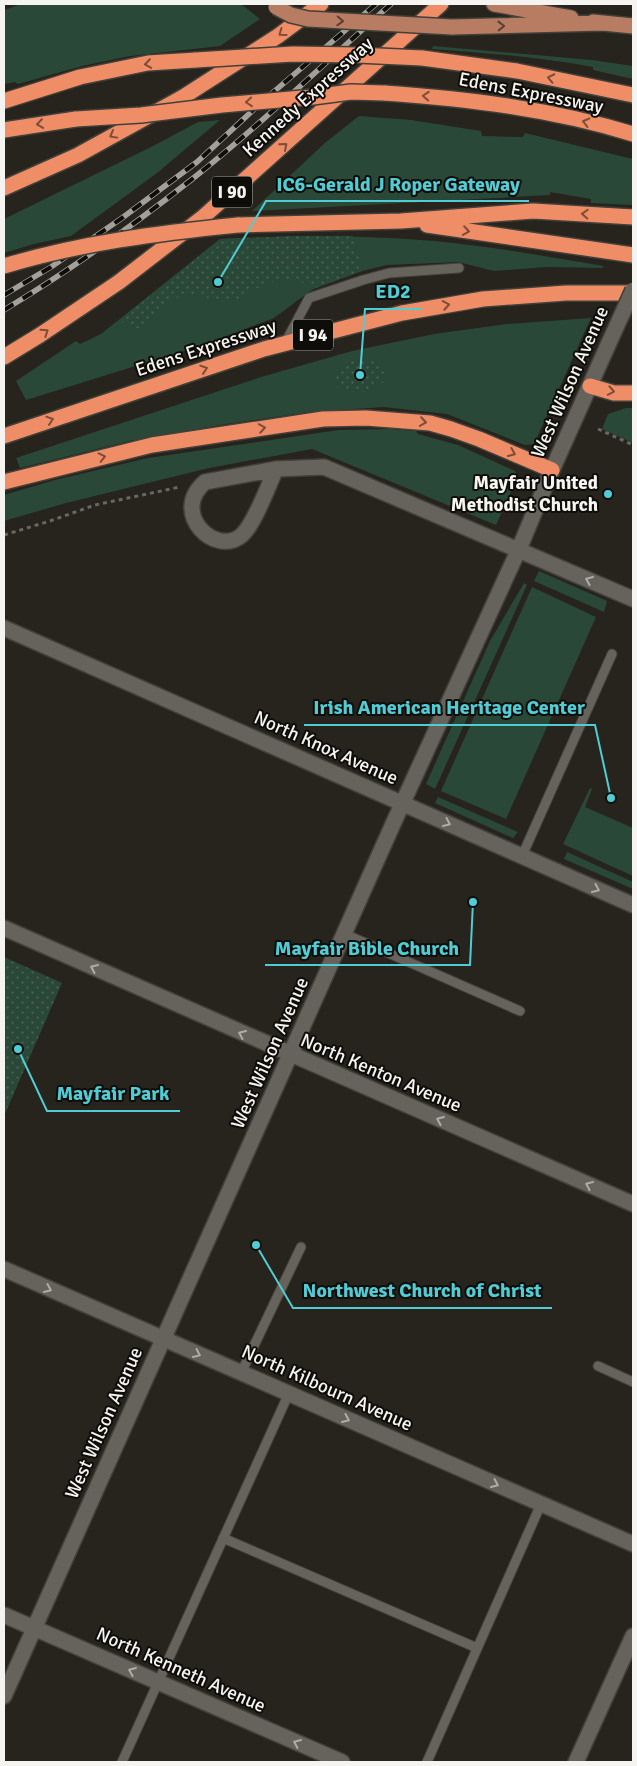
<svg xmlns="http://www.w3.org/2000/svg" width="637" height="1766" font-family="Signika,sans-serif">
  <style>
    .grass { fill: #2a4838 }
    .park { fill: url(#park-dots) }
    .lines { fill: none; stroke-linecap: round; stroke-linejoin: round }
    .service-casing { stroke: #42403a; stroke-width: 11 }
    .minor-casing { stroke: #42403a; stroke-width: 18 }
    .tertiary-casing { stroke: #42403a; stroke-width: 18 }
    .primary-casing { stroke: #42403a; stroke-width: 18 }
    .motorway-casing { stroke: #42403a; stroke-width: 18 }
    .path { stroke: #696761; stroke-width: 3; stroke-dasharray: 4 4; stroke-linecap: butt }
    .service { stroke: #65635b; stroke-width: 9 }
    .minor { stroke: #65635b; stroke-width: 15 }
    .tertiary { stroke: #65635b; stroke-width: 15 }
    .primary { stroke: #b87c62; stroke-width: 15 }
    .motorway { stroke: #ef8d66; stroke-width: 15 }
    .rail-casing { stroke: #a2a09b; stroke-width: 5.5 }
    .rail { stroke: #0e0d0a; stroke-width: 4; stroke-dasharray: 11; stroke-linecap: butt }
    .tertiary-bridge-casing { stroke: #42403a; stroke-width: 18; stroke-linecap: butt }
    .primary-bridge-casing { stroke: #42403a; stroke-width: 18; stroke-linecap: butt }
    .motorway-bridge-casing { stroke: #42403a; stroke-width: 18; stroke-linecap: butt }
    .tertiary-bridge { stroke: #65635b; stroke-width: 15 }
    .primary-bridge { stroke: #b87c62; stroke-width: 15 }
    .motorway-bridge { stroke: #ef8d66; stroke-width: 15 }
    .oneway { stroke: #5a3f32 }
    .oneway2 { stroke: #7e4d38 }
    .oneway3 { stroke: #aeaca6 }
    .poi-dot { fill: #51ccd4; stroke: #0e0d0a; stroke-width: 2 }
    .labels { text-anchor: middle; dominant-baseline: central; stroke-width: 4; stroke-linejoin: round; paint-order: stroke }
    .shield { fill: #0e0d0a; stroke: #b0afab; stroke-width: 1 }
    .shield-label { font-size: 18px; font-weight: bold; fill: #f6f4f0 }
    .street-label { font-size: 19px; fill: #f6f4f0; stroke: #0e0d0a }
    .poi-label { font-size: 19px; font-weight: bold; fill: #f6f4f0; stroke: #0e0d0a; text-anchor: end }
    .leader { fill: none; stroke: #51ccd4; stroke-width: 2 }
    .callout-dot { fill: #51ccd4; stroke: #0e0d0a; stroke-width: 2 }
    .callout-label { font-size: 20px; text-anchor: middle; font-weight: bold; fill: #51ccd4; stroke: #0e0d0a; stroke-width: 4; stroke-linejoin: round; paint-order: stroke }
  </style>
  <defs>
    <pattern id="park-dots" width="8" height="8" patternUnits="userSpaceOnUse" patternTransform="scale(1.25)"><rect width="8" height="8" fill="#2a4838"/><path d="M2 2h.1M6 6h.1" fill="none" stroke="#4a6355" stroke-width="1.8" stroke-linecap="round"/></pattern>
  </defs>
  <rect width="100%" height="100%" fill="#26241d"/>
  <path class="grass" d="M21 4H241L260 19 220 46 130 56 82 66 18 84 15 82 4 84V10Z
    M433 46 592 60 633 66V79L593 70V67C540 57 485 53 432 49Z
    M359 116 411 120 481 131 482 136 523 137 525 133 633 159V205L591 203V199L550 192V195L252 211 326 142Z
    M220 120 157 173 71 236 34 244 4 253V219L153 146 198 122Z
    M297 236C343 236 388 237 434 241 491 246 548 257 604 266L602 268 546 267 494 271 458 262 387 265 362 271 313 289 274 318 200 346 26 400 16 381 76 341 80 344 101 334 220 239Z
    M591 318 534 444 525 445 447 414 384 407 309 412 226 424 129 441 20 468 16 458 261 377 352 351 434 334 507 324Z
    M626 408H633V443L602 429 608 414Z
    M391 429 416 431 418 434 458 445 515 471 518 476 496 525 312 449 209 468 66 503 4 521V495L55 480 148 458 339 430Z
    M539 571 607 601 604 612 534 581Z
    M524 583 527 585 435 789 426 784 490 641Z
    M532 587 596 617 506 819 441 791Z
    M590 788 592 789 585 807 633 828V876L563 844Z
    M438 797 518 832 513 838 435 803Z
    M567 852 633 882V889L564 859Z"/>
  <path class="park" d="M297 236H353L362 271 313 289 293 276C290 278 286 280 283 281 277 282 270 281 264 284 253 290 240 302 226 302 211 303 197 290 182 295 160 303 148 346 120 320L220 239Z
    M373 358 386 367 383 382C365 394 358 395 337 387L335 381 337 370 353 360Z
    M4 957 62 983 4 1116Z"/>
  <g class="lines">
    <g class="service-casing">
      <path id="service" d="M285 343 309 298 363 280 389 273 459 268
        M522 856 612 654
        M345 934 520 1011
        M598 1366 633 1382
        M241 1373 301 1247
        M223 1538 477 1648
        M122 1762 289 1393
        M427 1762 541 1504"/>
    </g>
    <g class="minor-casing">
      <path id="minor" d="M276 469C268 486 255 523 242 535 216 558 169 513 205 482L276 469 324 467 633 599
        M4 628 633 905
        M4 928 633 1204
        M4 1269 633 1544
        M4 1615 342 1762
        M4 1696 393 824 519 549 552 470
        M576 1762 633 1636"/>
    </g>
    <g class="tertiary-casing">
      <path id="tertiary" d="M552 470 608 345"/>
    </g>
    <g class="primary-casing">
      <path id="primary" d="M494 4 571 18
        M593 22 633 26
        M452 27 603 23"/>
    </g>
    <g class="motorway-casing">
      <path id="motorway" d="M422 58 517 71 633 95
        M384 93C469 99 552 109 633 134
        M4 101 80 77 148 63 196 60
        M4 130 76 119
        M4 188 78 155 183 97 278 36 321 4
        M238 225 401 221 533 211 633 217
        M427 225 633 255
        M4 357 40 335 119 282 202 218 441 4
        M590 386 614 393H633
        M4 436 264 349 402 313 483 299 566 293H633
        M4 482 152 445 323 419 366 418 430 423 451 429 479 439 552 470"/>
    </g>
    <path class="path" d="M598 429 633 445
      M4 535 50 521 95 505 180 487"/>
    <use href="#service" class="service"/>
    <use href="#minor" class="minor"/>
    <use href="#tertiary" class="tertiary"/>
    <use href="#primary" class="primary"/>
    <use href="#motorway" class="motorway"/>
    <g class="rail-casing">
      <path id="rail" d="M4 295 51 267 122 218 197 162 263 101 376 4
        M4 310C69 271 131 227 191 180 260 125 325 63 391 4"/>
    </g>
    <use href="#rail" class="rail"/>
    <g class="tertiary-bridge-casing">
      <path id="tertiary-bridge" d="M608 345 633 290"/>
    </g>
    <g class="primary-bridge-casing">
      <path id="primary-bridge" d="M276 7 291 15 308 19 452 27"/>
    </g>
    <g class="motorway-bridge-casing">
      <path id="motorway-bridge" d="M196 60 293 54 357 55 422 58
        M76 119 141 115 222 105 313 97 351 92 384 93
        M4 266C80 243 159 233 238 225"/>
    </g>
    <use href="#tertiary-bridge" class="tertiary-bridge"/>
    <use href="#primary-bridge" class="primary-bridge"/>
    <use href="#motorway-bridge" class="motorway-bridge"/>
  </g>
  <defs><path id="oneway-chevron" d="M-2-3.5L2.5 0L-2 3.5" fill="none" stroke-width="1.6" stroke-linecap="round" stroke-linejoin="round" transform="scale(1.25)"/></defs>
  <g class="oneway">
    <use href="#oneway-chevron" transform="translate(340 21) rotate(3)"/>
    <use href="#oneway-chevron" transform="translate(501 26) rotate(-1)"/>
  </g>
  <g class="oneway2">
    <use href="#oneway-chevron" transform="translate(282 33) rotate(144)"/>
    <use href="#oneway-chevron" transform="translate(148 64) rotate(172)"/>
    <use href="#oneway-chevron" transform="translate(551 78) rotate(-168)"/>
    <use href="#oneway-chevron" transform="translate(426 96) rotate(-176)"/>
    <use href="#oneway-chevron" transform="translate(249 102) rotate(175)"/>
    <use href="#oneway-chevron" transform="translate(586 122) rotate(-166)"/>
    <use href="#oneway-chevron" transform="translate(40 124) rotate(172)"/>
    <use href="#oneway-chevron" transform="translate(113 135) rotate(151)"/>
    <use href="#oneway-chevron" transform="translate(284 146) rotate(-41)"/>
    <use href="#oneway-chevron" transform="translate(585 214) rotate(-177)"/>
    <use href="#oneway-chevron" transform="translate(466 231) rotate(8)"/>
    <use href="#oneway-chevron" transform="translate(446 305) rotate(-10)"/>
    <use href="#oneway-chevron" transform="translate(45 332) rotate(-34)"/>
    <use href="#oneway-chevron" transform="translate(204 369) rotate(-18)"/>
    <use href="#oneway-chevron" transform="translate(611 391) rotate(11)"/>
    <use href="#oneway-chevron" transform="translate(50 420) rotate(-18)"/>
    <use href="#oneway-chevron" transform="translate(423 422) rotate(8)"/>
    <use href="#oneway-chevron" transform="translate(262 428) rotate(-9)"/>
    <use href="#oneway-chevron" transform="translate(512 453) rotate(23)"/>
    <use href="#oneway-chevron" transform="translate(102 457) rotate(-13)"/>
  </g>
  <g class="oneway3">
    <use href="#oneway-chevron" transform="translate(589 580) rotate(-157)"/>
    <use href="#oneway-chevron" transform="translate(447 823) rotate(24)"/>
    <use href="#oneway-chevron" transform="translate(596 889) rotate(24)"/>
    <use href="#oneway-chevron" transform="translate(94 968) rotate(-156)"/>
    <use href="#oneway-chevron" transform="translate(242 1034) rotate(-156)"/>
    <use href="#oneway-chevron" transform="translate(440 1120) rotate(-157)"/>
    <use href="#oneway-chevron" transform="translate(589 1185) rotate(-157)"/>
    <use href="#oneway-chevron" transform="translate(48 1289) rotate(24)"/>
    <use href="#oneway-chevron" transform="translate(197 1354) rotate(24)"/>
    <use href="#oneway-chevron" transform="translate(346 1419) rotate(24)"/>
    <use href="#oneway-chevron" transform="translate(495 1484) rotate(24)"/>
    <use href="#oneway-chevron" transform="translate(132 1671) rotate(-157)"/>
    <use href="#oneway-chevron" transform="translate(297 1743) rotate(-156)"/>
  </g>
  <circle class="poi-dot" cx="608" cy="494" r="5"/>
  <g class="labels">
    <g class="shield">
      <rect x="212" y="176.5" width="40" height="31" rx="4"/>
      <rect x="293" y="319.5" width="40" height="31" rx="4"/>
    </g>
    <g class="shield-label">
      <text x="232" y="192">I 90</text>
      <text x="313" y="335">I 94</text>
    </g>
    <g class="street-label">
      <text transform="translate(531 93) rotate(11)">Edens Expressway</text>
      <text transform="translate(308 97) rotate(-42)">Kennedy Expressway</text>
      <text transform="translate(206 348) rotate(-18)">Edens Expressway</text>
      <text transform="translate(570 382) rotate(-66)">West Wilson Avenue</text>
      <text transform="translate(326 748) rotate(24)">North Knox Avenue</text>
      <text transform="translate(270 1053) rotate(-66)">West Wilson Avenue</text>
      <text transform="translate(381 1073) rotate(23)">North Kenton Avenue</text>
      <text transform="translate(327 1388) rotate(24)">North Kilbourn Avenue</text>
      <text transform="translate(104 1423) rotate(-66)">West Wilson Avenue</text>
      <text transform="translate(181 1670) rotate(24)">North Kenneth Avenue</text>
    </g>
    <g class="poi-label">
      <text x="598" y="483">Mayfair United<tspan x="598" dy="22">Methodist Church</tspan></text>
    </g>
  </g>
  <path class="leader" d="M218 282L266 201H529M360 375L365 309H421M611 798L595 725H304M473 902L470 965H265M18 1049L47 1111H180M256 1245L293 1308H552"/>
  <g class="callout-dot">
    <circle cx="218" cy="282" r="5"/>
    <circle cx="360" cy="375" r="5"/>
    <circle cx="611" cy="798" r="5"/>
    <circle cx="473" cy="902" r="5"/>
    <circle cx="18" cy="1049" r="5"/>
    <circle cx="256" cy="1245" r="5"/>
  </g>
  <g class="callout-label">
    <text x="398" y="191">IC6-Gerald J Roper Gateway</text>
    <text x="393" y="298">ED2</text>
    <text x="449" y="714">Irish American Heritage Center</text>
    <text x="367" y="955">Mayfair Bible Church</text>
    <text x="113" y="1100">Mayfair Park</text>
    <text x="422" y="1297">Northwest Church of Christ</text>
  </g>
  <rect width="637" height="1766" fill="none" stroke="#f6f4f0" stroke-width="10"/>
</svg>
